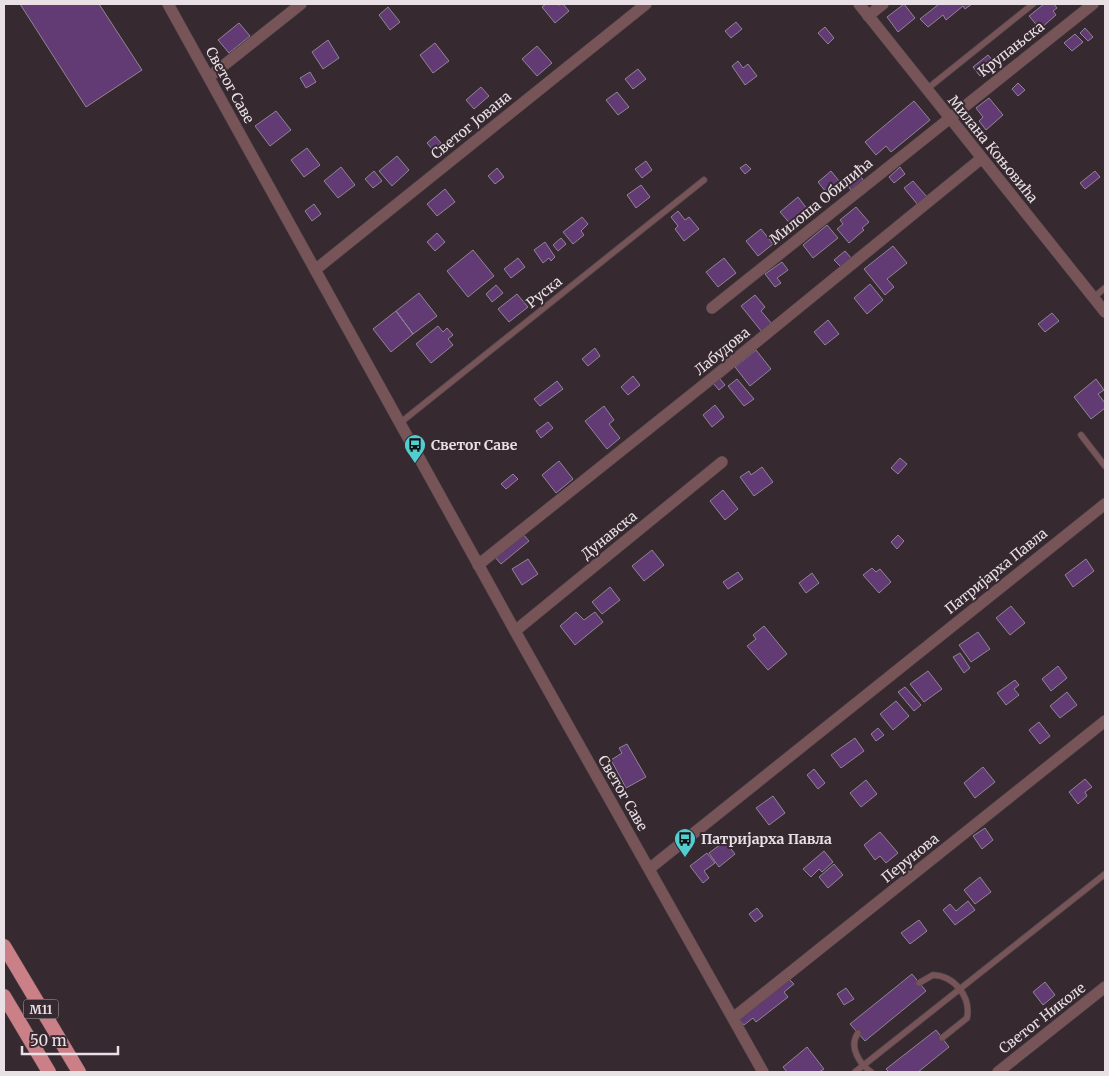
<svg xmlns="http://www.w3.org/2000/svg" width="1109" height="1076" font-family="Merriweather,serif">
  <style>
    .building { fill: #623b74; stroke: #8f8694 }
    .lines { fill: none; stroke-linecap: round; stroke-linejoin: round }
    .service-casing { stroke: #53464d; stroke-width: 7 }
    .minor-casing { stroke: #53464d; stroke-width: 12 }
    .trunk-casing { stroke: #53464d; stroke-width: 15 }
    .service { stroke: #765457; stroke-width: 5.5 }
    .minor { stroke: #765457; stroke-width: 11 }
    .trunk { stroke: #cb7f87; stroke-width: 14 }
    .labels { text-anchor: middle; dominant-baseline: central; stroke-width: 4; stroke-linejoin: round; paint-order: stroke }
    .shield { fill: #362930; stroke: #b3a9af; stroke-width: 1 }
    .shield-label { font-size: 12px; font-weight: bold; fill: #e9e0e5 }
    .street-label { font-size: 14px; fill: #e9e0e5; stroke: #362930 }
    .poi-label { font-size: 14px; font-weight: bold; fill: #e9e0e5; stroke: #362930; text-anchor: start }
  </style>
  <rect width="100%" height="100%" fill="#362930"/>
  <path class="building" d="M20 4H99L142 70 86 107Z
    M546 4H557L558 5 563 4 569 11 555 23 542 7Z
    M904 4 915 18 898 32 887 17Z
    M939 4H972L965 9 963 6 946 20 943 15 928 27 920 19Z
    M1044 4H1054L1057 8 1053 11 1056 15 1040 29 1029 16Z
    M388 7 400 22 390 30 379 15Z
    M736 22 742 29 731 38 725 31Z
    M239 23 250 36 229 53 218 40Z
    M825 27 834 38 828 44 818 33Z
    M1085 28 1093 37 1088 41 1080 33Z
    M1075 34 1083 42 1072 51 1064 43Z
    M328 40 339 58 323 69 312 52Z
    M435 43 449 61 433 73 420 55Z
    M537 46 552 63 537 76 522 59Z
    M988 55 996 64 980 76 973 67Z
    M738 61 743 68 748 64 757 76 745 85 732 66Z
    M638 69 646 79 633 89 625 79Z
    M310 72 316 82 306 88 300 78Z
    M1018 83 1025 90 1018 96 1012 89Z
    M481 87 489 96 474 109 466 100Z
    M617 92 629 107 618 115 606 100Z
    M989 98 1003 115 986 130 979 121 983 117 976 108Z
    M914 101 930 120 891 152 886 146 876 155 865 142Z
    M276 111 291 130 270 146 255 126Z
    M435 136 441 143 433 150 427 143Z
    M307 148 320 165 304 177 291 160Z
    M397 156 409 170 392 186 379 171Z
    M646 161 652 170 642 178 635 169Z
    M746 164 751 169 745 174 740 168Z
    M341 167 355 185 338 198 324 181Z
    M900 167 905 174 894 183 889 177Z
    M497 168 504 177 495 184 488 176Z
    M374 171 382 181 373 188 365 179Z
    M831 171 843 186 830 197 818 182Z
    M1095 171 1100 177 1085 189 1080 183Z
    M858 173 864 181 851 190 845 182Z
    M913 181 927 197 918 205 904 188Z
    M641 185 650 197 636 208 627 195Z
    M445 189 455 202 437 216 427 204Z
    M798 197 811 214 794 228 780 212Z
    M314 204 321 214 312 221 305 211Z
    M856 207 869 222 862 228 864 230 849 243 837 229 843 224 840 220Z
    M678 211 685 220 689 217 699 229 684 241 675 229 678 226 671 217Z
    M582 217 588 224 581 231 584 235 573 244 563 232Z
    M827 225 838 238 813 258 803 245Z
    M761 229 773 244 758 256 746 241Z
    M437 233 445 242 435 251 427 242Z
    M561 238 566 244 558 251 553 245Z
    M545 242 555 257 551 261 549 258 543 263 534 250Z
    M893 246 907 263 887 279 894 287 885 295 864 269Z
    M473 250 494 276 468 297 447 271Z
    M845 251 852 259 842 268 834 260Z
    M518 258 525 267 511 278 504 269Z
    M724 258 736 273 718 287 706 272Z
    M782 262 788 270 777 278 781 283 775 287 765 274Z
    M870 284 883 300 867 314 854 298Z
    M496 285 503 293 492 302 486 294Z
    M419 293 437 316 413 334 396 311Z
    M517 294 528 307 509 322 498 309Z
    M755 295 765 307 761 311 772 324 762 332 741 306Z
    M396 311 413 334 391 352 373 329Z
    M1052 313 1059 321 1045 332 1038 324Z
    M828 320 839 334 825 345 814 332Z
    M438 326 443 332 447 328 453 335 448 339 453 345 431 363 416 344Z
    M595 348 600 356 588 366 582 359Z
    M756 350 771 369 750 386 735 367Z
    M633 376 640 385 628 395 621 387Z
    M719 378 725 385 719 390 713 383Z
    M737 379 754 399 744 406 728 386Z
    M1096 379 1104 390 1098 394 1105 403V408L1091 419 1074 397Z
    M557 381 563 389 540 406 534 399Z
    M715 405 724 417 712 427 703 415Z
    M604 406 614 420 609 424 620 438 607 449 585 421Z
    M548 422 553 428 541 438 536 431Z
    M900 458 907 464 898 474 891 468Z
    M559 461 573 479 556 493 542 475Z
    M762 467 773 482 754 496 740 477 749 471 751 475Z
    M513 474 518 479 506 489 501 484Z
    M723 490 738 509 725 520 710 501Z
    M522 533 529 541 501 564 494 556Z
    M898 535 904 541 897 549 891 542Z
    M652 550 664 565 644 581 632 566Z
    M528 559 538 574 522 585 512 569Z
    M1086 559 1094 571 1073 587 1065 575Z
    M872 568 876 572 880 569 891 582 879 593 863 575Z
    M738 572 743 579 728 589 723 582Z
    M812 573 819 583 806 593 799 583Z
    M610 587 620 600 602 614 592 602Z
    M1011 606 1025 623 1010 635 996 618Z
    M576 612 584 620 595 612 603 622 575 645 560 626Z
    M764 626 787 654 768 670 747 646 756 639 753 635Z
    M978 632 990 649 971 662 959 645Z
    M960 653 970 668 964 673 953 657Z
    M1058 666 1067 678 1051 691 1042 679Z
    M928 671 942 689 924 702 910 684Z
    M1015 680 1019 685 1014 689 1019 695 1006 705 997 693Z
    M905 687 921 705 914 711 898 692Z
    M1067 692 1077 705 1060 718 1050 706Z
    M896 701 909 716 893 730 880 714Z
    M1039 722 1050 736 1040 744 1029 730Z
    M878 728 884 735 876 741 871 734Z
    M855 738 864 751 841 768 831 755Z
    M627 744 646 777 626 788 611 760 622 753 619 748Z
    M983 767 995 782 975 798 964 783Z
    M814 769 825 783 818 789 807 775Z
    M1085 779 1092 787 1085 792 1087 796 1078 804 1069 792Z
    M866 780 877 794 861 807 850 793Z
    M773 796 785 813 769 825 756 808Z
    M985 828 993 840 982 849 973 836Z
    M880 832 898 853 886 863 880 856 875 860 864 845Z
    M725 841 735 854 719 867 709 853Z
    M824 851 833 862 822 872 819 869 811 877 803 869Z
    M707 853 715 863 704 871 709 878 703 883 690 866Z
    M834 864 843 875 828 888 819 877Z
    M980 877 991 892 975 904 964 890Z
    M968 901 975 910 955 925 943 910 950 904 956 911Z
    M757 908 763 916 755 922 749 914Z
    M919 920 927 931 910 944 901 933Z
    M912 974 926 991 865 1041 850 1024Z
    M788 978 794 984 784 992 788 997 756 1022 753 1018 744 1025 738 1018Z
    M1045 982 1055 995 1043 1005 1033 992Z
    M846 988 854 999 844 1005 837 994Z
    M936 1030 949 1047 918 1072H889L886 1069Z
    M807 1047 824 1069 819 1072H787L783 1067Z"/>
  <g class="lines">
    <g class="service-casing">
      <path id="service" d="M927 89 1033 4
        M1094 297 1105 288
        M400 423 704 180
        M1081 435 1105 466
        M919 983 933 975C955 976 971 997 967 1018L942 1038
        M858 1033C848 1047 860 1064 871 1072
        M855 1072 1105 874"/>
    </g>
    <g class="minor-casing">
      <path id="minor" d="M168 4 515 631 763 1072
        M859 4 1105 312
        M868 16 883 4
        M209 77 301 4
        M315 270 646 4
        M712 308 1093 4
        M478 565 711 379 982 158
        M515 631 722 462
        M649 869 1105 504
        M733 1018 1105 721
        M998 1072 1105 987"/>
    </g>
    <g class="trunk-casing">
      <path id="trunk" d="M4 946 79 1072
        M4 996 49 1072"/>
    </g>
    <use href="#service" class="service"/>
    <use href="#minor" class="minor"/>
    <use href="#trunk" class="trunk"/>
  </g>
  <defs>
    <g id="bus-pin" transform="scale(1.125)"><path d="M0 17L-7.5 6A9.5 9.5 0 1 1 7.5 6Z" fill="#52cdd0" stroke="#362930"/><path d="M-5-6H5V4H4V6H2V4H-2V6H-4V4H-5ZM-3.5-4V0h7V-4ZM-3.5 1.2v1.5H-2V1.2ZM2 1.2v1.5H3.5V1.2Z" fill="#111"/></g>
  </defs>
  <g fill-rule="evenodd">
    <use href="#bus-pin" x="415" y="445"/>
    <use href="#bus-pin" x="685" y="839"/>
  </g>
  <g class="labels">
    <rect class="shield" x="23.5" y="999.5" width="35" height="19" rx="4"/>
    <g class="shield-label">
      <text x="41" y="1009">M11</text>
    </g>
    <g class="street-label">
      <text transform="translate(1011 49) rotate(-38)">Крупањска</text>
      <text transform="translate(230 85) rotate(61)">Светог Саве</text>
      <text transform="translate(471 125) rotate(-39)">Светог Јована</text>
      <text transform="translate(993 149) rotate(51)">Милана Коњовића</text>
      <text transform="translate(821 201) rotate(-39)">Милоша Обилића</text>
      <text transform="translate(544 292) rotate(-39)">Руска</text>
      <text transform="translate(722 351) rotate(-39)">Лабудова</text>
      <text transform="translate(609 535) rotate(-39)">Дунавска</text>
      <text transform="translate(996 571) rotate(-39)">Патријарха Павла</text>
      <text transform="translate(623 793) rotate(60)">Светог Саве</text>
      <text transform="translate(910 858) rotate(-39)">Перунова</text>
      <text transform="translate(1042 1018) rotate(-38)">Светог Николе</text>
    </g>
    <g class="poi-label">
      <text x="431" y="445">Светог Саве</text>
      <text x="701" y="839">Патријарха Павла</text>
    </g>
  </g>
  <rect width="1109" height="1076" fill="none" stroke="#e9e0e5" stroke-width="10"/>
  <path d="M22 1046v8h96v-8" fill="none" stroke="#e9e0e5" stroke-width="2.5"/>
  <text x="30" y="1046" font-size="15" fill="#e9e0e5" stroke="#362930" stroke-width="4" paint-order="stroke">50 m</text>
</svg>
